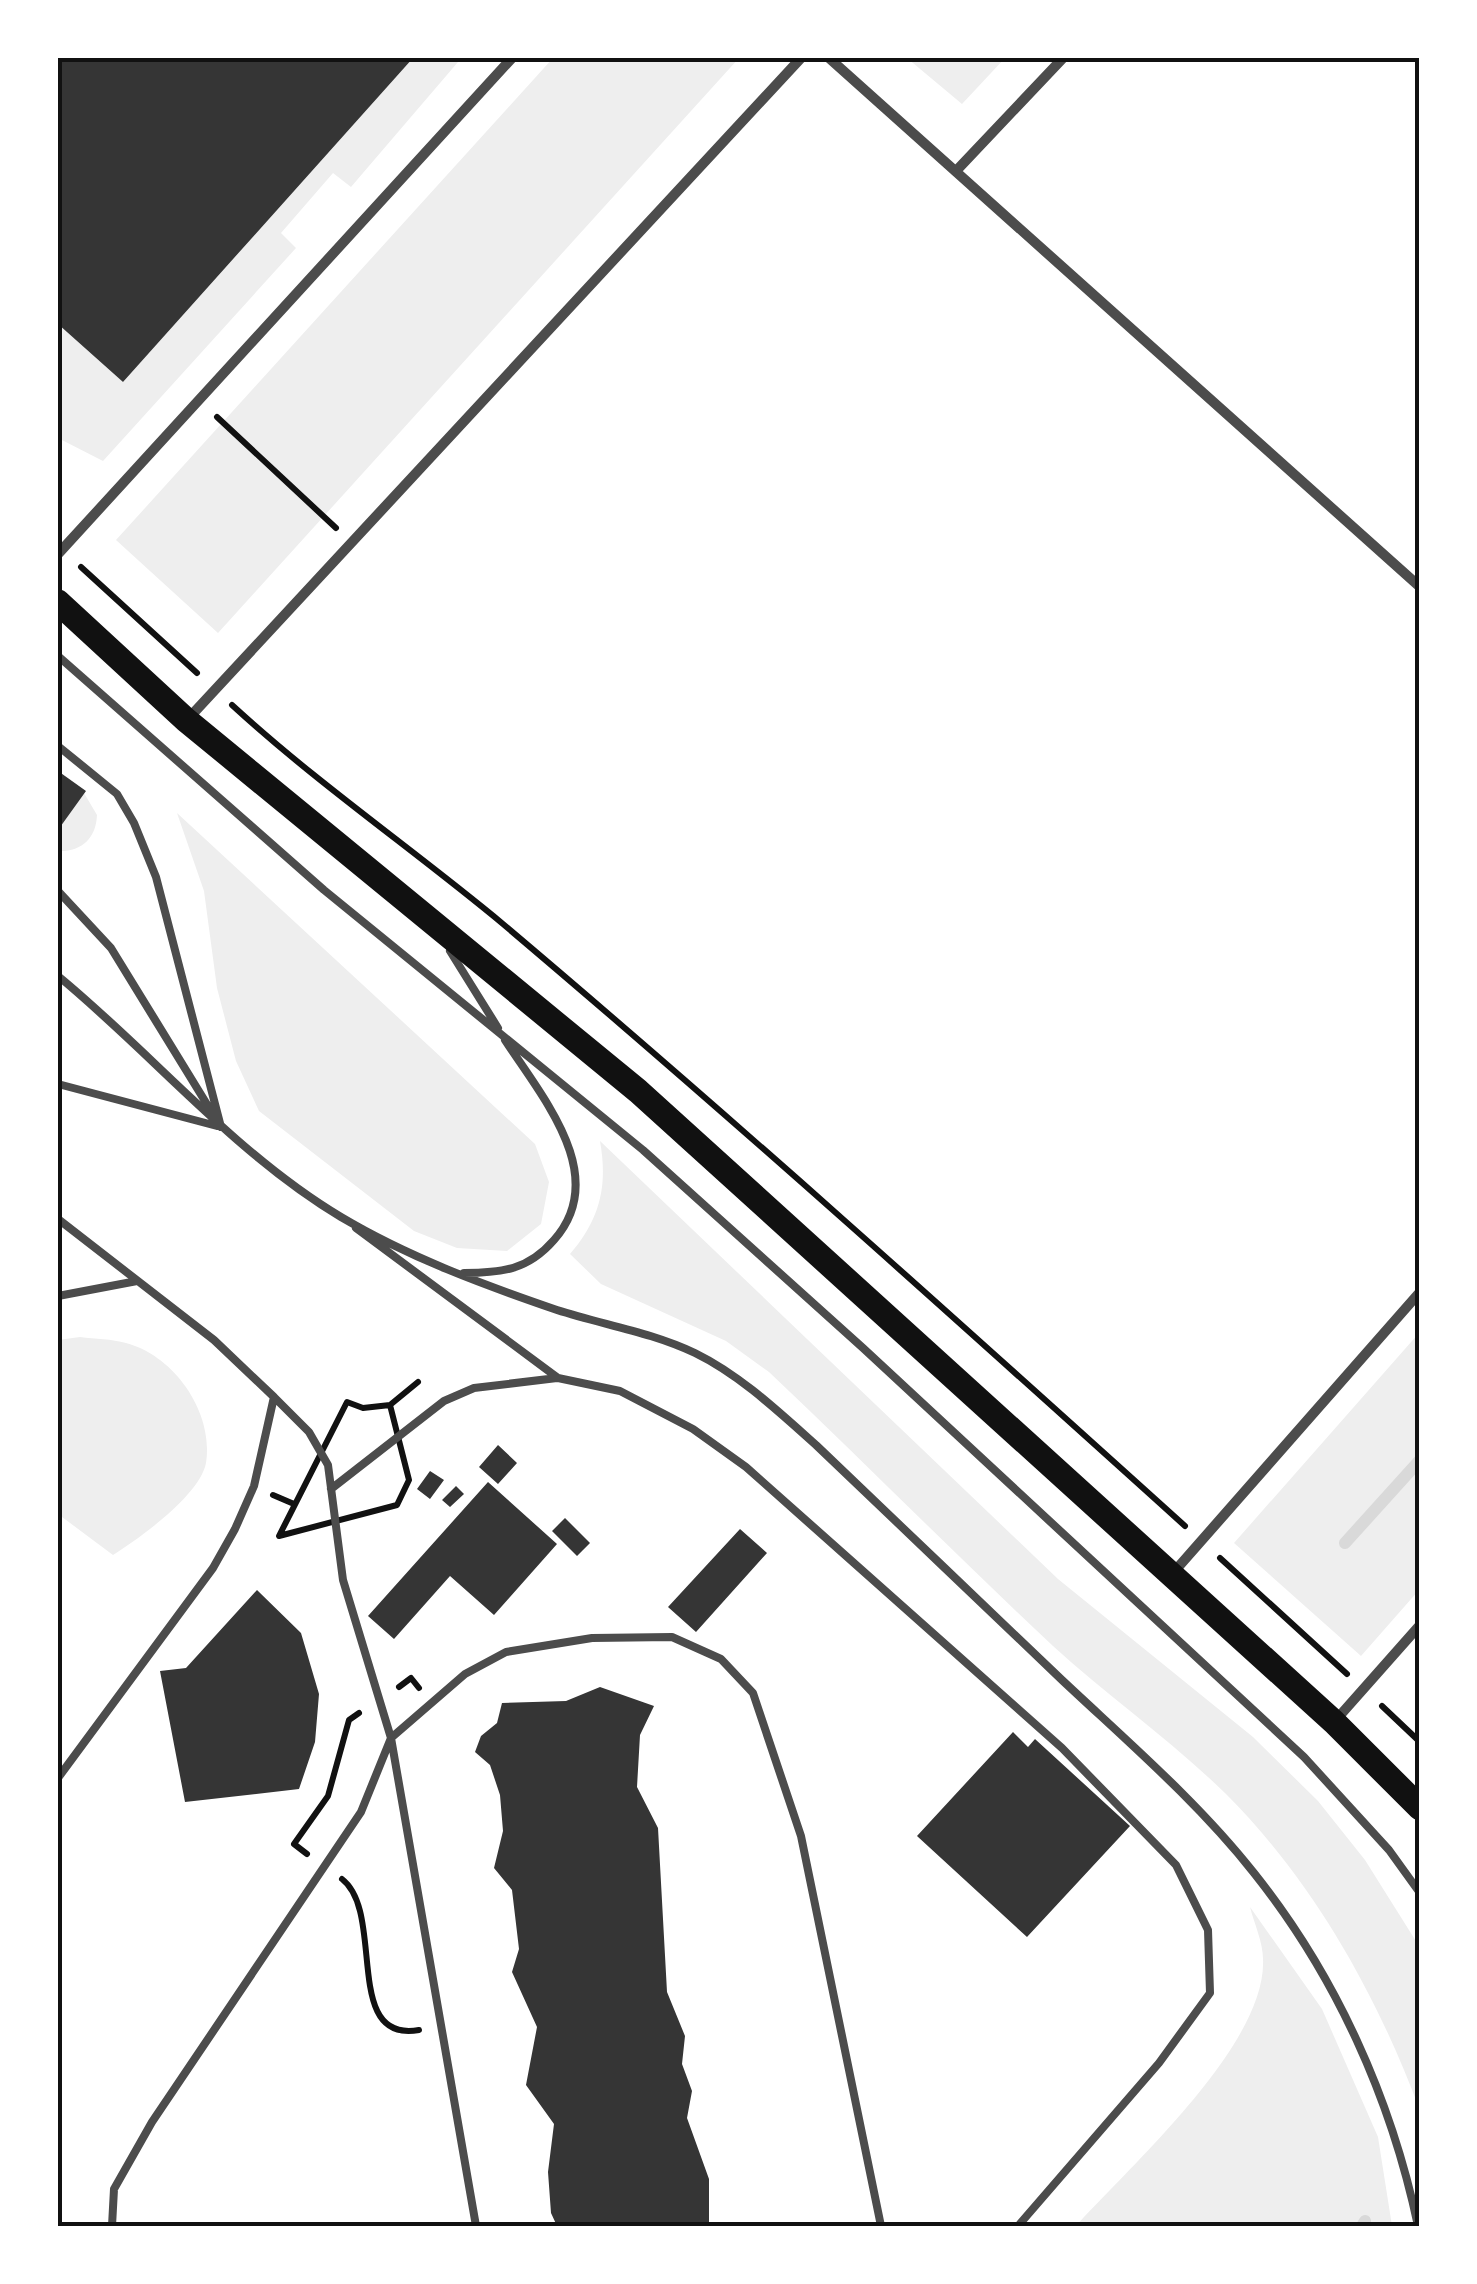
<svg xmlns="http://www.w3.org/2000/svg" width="1477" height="2284" font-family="Jost,sans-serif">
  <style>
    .green { fill: #eee }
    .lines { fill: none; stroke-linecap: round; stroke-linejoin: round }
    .stream { stroke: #d9d9d9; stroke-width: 12 }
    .building { fill: #353535 }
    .path { stroke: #111; stroke-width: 6 }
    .service { stroke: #4c4c4c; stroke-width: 8 }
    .minor { stroke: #4c4c4c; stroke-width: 10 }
    .primary { stroke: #111; stroke-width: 25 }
    .neatline { fill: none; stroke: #111; stroke-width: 4 }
  </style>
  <rect width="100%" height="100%" fill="#fff"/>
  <path class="green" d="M413 58H453L458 62 351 187 333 173 281 233 296 248 103 461 58 438V324L123 382Z
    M553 58H739L218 633 116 540Z
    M907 58H1005L962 104Z
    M84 793 97 815C96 839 81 852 58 851V830Z
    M177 813 535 1144 549 1182 541 1224 507 1251 457 1248 414 1231 259 1111 236 1061 217 988 204 891Z
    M600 1141 1058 1579 1253 1737 1318 1801 1365 1860 1419 1946V2108C1376 1993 1313 1881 1226 1794 1172 1741 1109 1697 1053 1646 957 1556 865 1463 769 1372L726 1341 601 1284 570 1254C600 1219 608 1186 600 1141Z
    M1419 1333V1590L1361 1656 1234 1543Z
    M80 1337C95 1339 112 1339 126 1343 175 1356 214 1413 206 1463 200 1495 140 1538 113 1555L58 1514V1340Z
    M1250 1907 1322 2009 1378 2137 1392 2226H1076C1132 2164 1267 2044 1263 1959 1263 1942 1254 1923 1250 1907Z"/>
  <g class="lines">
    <path class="stream" d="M1345 1543 1420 1460
      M1362 2226 1365 2221"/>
  </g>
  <path class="building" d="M58 58H413L123 382 58 324Z
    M58 771 86 791 58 830Z
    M498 1445 517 1463 498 1484 479 1467Z
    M430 1471 444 1480 430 1499 417 1489Z
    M488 1482 557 1544 494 1615 450 1576 394 1639 368 1616Z
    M456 1486 464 1494 450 1507 442 1500Z
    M565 1518 590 1543 577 1556 552 1531Z
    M740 1529 767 1553 696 1632 668 1607Z
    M257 1590 301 1633 319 1694 315 1742 299 1789 185 1802 160 1671 186 1668Z
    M600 1687 654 1706 640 1735 637 1787 658 1828 667 1992 685 2036 682 2064 692 2091 687 2118 709 2179V2226H557L551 2213 548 2172 554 2124 526 2085 537 2027 512 1972 519 1949 512 1890 494 1868 503 1831 500 1795 490 1765 475 1752 481 1736 497 1723 502 1703 566 1701Z
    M1013 1732 1028 1747 1035 1739 1130 1826 1027 1937 917 1836Z"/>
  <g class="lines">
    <path class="path" d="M217 417 336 528
      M81 567 197 673
      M232 705C318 784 414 850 503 924 735 1120 960 1323 1185 1526
      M347 1402 363 1408 390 1405 409 1480 397 1505 279 1536Z
      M390 1405 418 1382
      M273 1495 294 1504
      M1220 1558 1347 1674
      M399 1687 411 1678 419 1688
      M1382 1706 1420 1742
      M307 1854 294 1844 328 1796 349 1720 359 1713
      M342 1879C386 1913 342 2044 419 2030"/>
    <path class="service" d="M58 656 324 890 643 1150 863 1348 1304 1757 1389 1850 1420 1893
      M58 746 117 794 134 823 156 877 221 1127
      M58 891 111 948 216 1119
      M450 951 498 1028
      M58 976C153 1054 234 1153 341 1217 408 1257 484 1285 557 1310 604 1325 651 1332 695 1353 740 1375 779 1412 816 1445 898 1523 980 1602 1062 1680 1128 1742 1198 1802 1254 1873 1336 1976 1391 2098 1418 2226
      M58 1084 217 1126
      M58 1219 214 1340 274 1397 254 1486 235 1529 213 1568 58 1778
      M356 1228 558 1378 620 1391 693 1429 746 1467 1062 1748 1176 1865 1208 1930 1210 1993 1159 2063 1018 2226
      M464 1273C502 1273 528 1270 554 1240 611 1176 542 1097 505 1040
      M58 1296 137 1281
      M274 1397 309 1432 328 1465 343 1580 391 1738 476 2226
      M331 1489 444 1401 474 1388 557 1378
      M112 2226 114 2189 152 2122 361 1812 391 1738 465 1674 506 1652 592 1638 672 1637 721 1659 753 1693 801 1836 881 2226"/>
    <path class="minor" d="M829 58 1420 587
      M956 171 1063 58
      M58 554 512 58
      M187 720 801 58
      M1173 1573 1420 1292
      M1335 1721 1420 1625"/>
    <path class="primary" d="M58 602 186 720 638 1091 1334 1722 1420 1808"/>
  </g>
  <rect width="1477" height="2284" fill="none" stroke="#ffffff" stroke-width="120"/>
  <rect x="60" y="60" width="1357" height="2164" class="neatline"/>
</svg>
